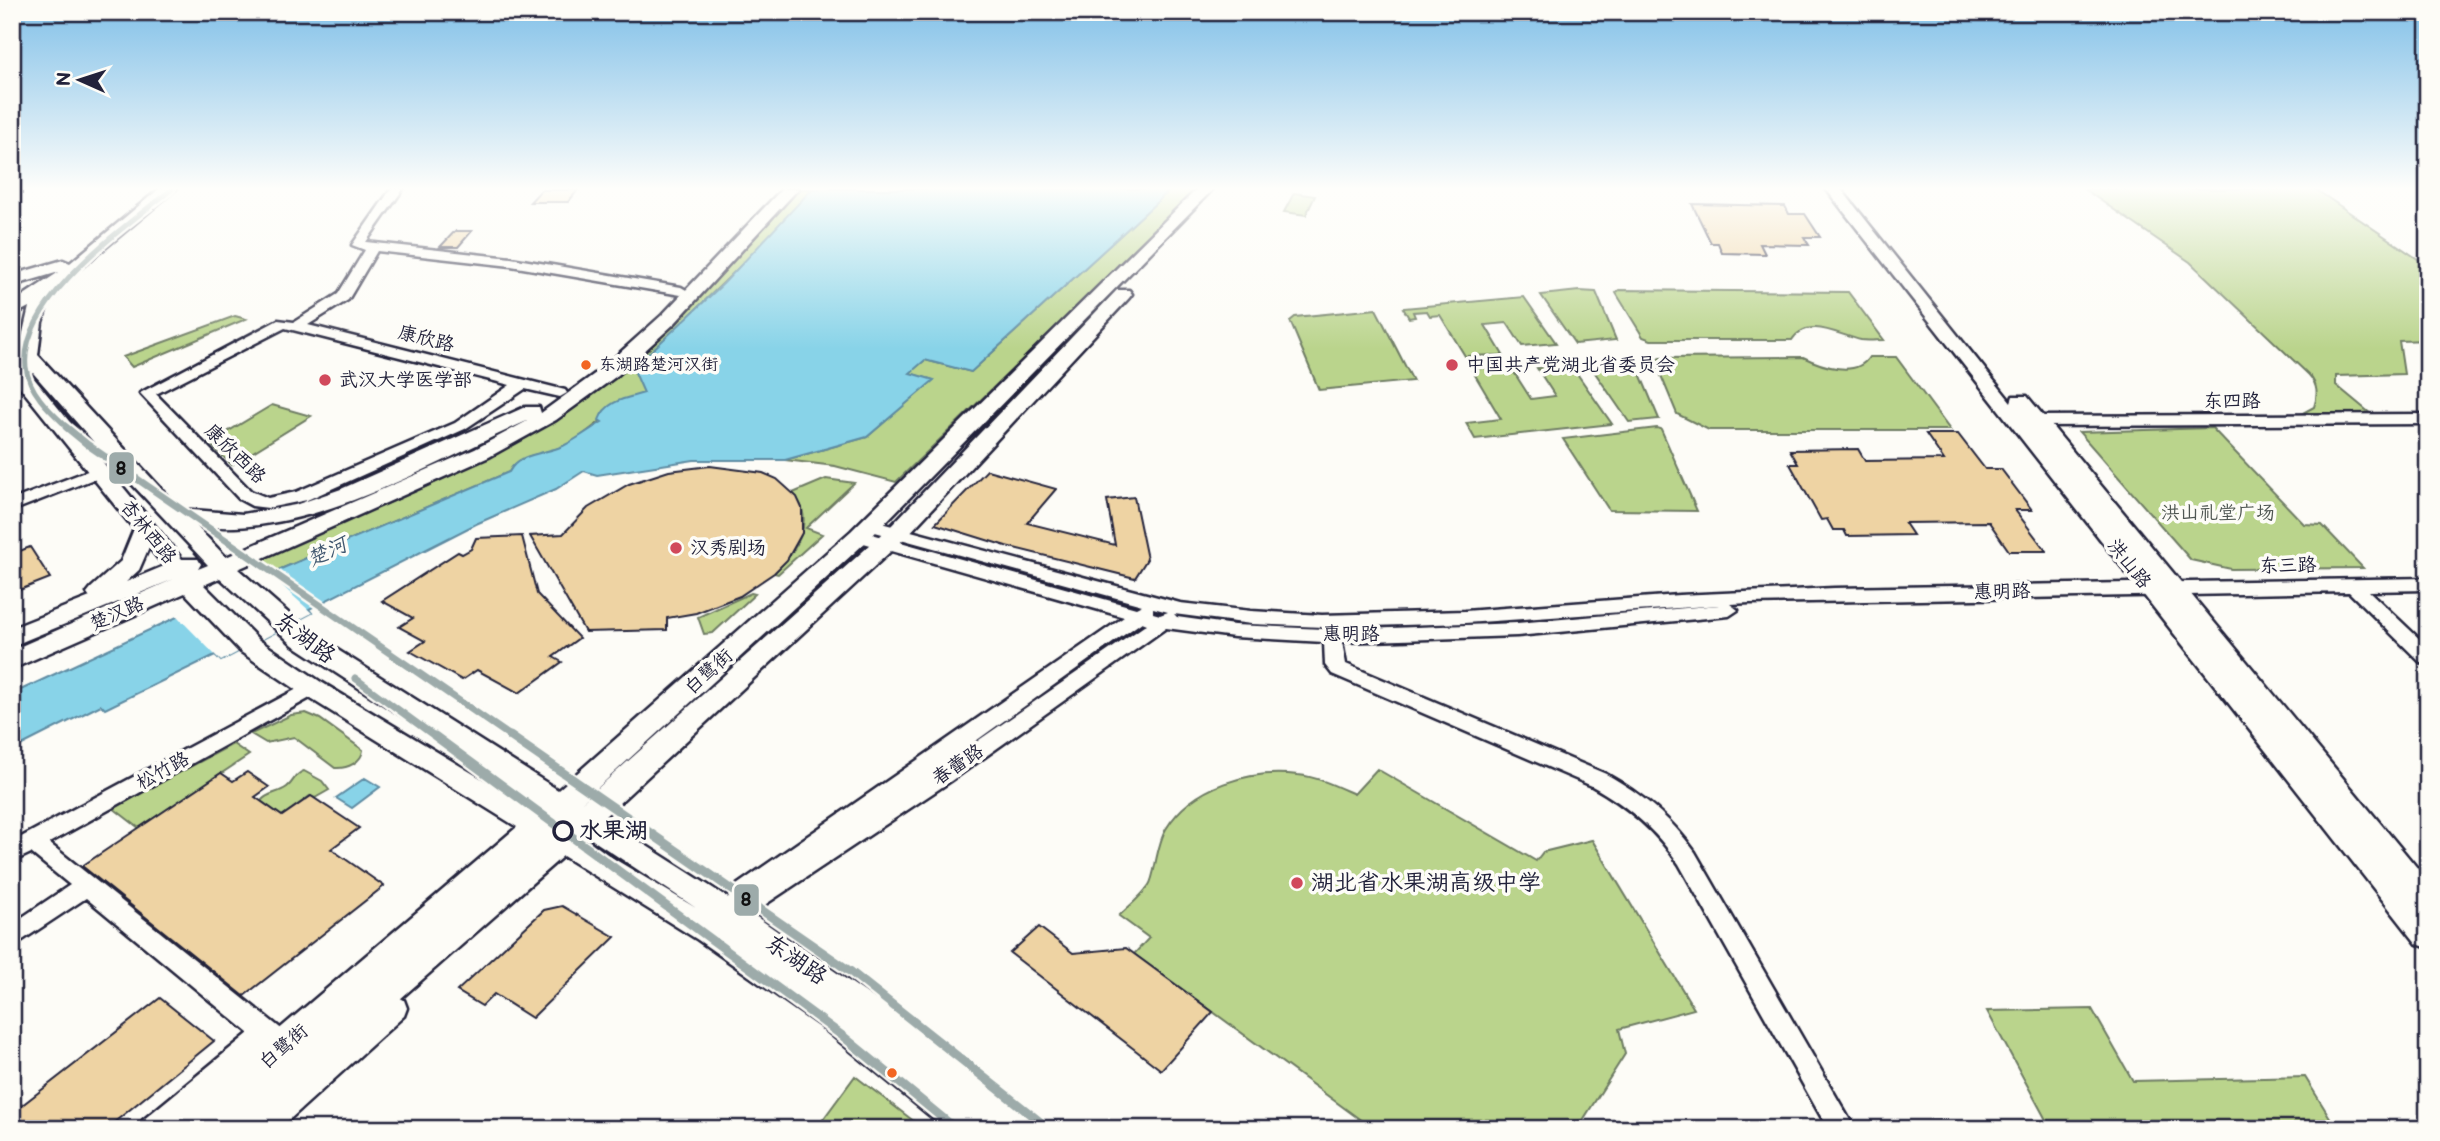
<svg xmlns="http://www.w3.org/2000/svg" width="2440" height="1141" font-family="'Balsamiq Sans','LXGW WenKai TC',sans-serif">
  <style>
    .green { fill: #bad48c; stroke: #6e7b64; stroke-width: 2 }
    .water { fill: #88d3e8; stroke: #5f8ca3; stroke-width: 2 }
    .pier { fill: #fdfcf7 }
    .building { fill: #eed3a3; stroke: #22223b; stroke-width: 2 }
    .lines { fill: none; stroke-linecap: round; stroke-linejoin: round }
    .minor-casing { stroke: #22223b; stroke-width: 5 }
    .major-casing { stroke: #22223b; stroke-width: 5 }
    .minor { fill: #fdfcf7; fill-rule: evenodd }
    .major { fill: #fdfcf7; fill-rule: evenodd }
    .metro-1-far2-casing { stroke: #fdfcf7; stroke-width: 10 }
    .metro-1-far1-casing { stroke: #fdfcf7; stroke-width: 12 }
    .metro-1-casing { stroke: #fdfcf7; stroke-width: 14 }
    .metro-1-far2 { stroke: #9dabaa; stroke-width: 5 }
    .metro-1-far1 { stroke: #9dabaa; stroke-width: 7 }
    .metro-1 { stroke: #9dabaa; stroke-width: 9 }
    .bus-dot { fill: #f26522; stroke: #fdfcf7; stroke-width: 2.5 }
    .poi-dot { fill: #d1495b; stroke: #fdfcf7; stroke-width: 2.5 }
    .stop-dot { fill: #fdfcf7; stroke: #22223b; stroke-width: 3.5 }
    .labels { text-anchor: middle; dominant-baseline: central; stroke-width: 7; stroke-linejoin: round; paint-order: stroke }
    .bus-label { font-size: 17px; fill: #22223b; stroke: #fdfcf7; text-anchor: start }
    .street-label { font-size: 19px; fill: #22223b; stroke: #fdfcf7 }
    .poi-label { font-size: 19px; fill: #22223b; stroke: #fdfcf7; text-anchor: start }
    .park-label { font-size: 19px; fill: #505753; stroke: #fdfcf7 }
    .water-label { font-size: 21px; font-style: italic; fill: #41576f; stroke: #fdfcf7 }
    .near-street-label { font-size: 23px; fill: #22223b; stroke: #fdfcf7 }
    .near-stop-label { font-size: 23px; font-weight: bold; fill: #22223b; stroke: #fdfcf7; text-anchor: start }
    .near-poi-label { font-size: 23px; fill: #22223b; stroke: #fdfcf7; text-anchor: start }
    .line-badge { stroke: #fdfcf7; stroke-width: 2.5 }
    .pale-badge-label { font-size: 19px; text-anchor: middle; font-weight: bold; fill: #111 }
  </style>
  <rect width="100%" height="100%" fill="#fdfcf7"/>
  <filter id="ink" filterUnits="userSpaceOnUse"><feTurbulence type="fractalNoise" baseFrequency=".0143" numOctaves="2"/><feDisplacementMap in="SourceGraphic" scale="14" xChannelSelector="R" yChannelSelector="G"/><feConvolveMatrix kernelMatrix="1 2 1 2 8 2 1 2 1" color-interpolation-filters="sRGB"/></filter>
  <g filter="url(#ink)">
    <path class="green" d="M796 189H812L769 238 690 315 645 393C615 402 592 434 562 447 545 454 519 453 509 472L269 574 262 568V560L271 553C381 505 497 464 594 392Z
      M1171 189H1198L896 482 835 466 785 460 867 437 933 380 909 373 925 360 971 372Z
      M2084 189H2315L2428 266V340L2399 341 2404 374 2336 376V385L2371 414H2301L2314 407C2318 395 2318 385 2309 375L2190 262Z
      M1294 193 1315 196 1306 215 1284 212Z
      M1619 290 1848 292 1884 340C1877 340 1868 341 1861 340 1840 336 1808 315 1792 340H1651L1643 337 1616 293Z
      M1579 291 1596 292 1616 340 1575 344 1541 295Z
      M1524 297 1556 343 1522 346 1507 323 1485 325 1503 355 1465 356 1440 315 1430 316 1427 311 1413 312 1415 317 1409 318 1403 308Z
      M1376 309 1413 381 1319 390 1290 321 1295 317Z
      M235 316 246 319 132 367 123 357Z
      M1803 357C1821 366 1856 378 1869 357H1896L1950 430H1709L1677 414 1655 361 1660 358Z
      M1620 358 1636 364 1659 419 1629 422 1587 361Z
      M1508 363 1531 399 1555 396 1537 368 1571 365 1612 424 1475 439 1466 423 1501 419 1472 370Z
      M272 405 311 416 232 465 209 443Z
      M1657 428 1661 429 1697 511 1609 510 1563 439Z
      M2212 428 2304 524 2322 525 2363 568 2231 569 2191 560 2079 432Z
      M826 479 854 483 806 528 822 534 778 574 774 573C796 552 817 521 793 493Z
      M751 593 755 594 713 633 704 634 698 617Z
      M306 713 320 719 363 750C362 762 347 769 335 768L294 737 266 743 251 734 291 715Z
      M233 744 249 755 139 828 113 808Z
      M1377 769 1536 861 1543 852 1592 840 1694 1009 1619 1029 1625 1054 1583 1120 1537 1129H1373L1134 954 1149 938 1119 916C1129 906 1142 896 1149 885 1155 877 1156 846 1166 829 1192 786 1250 769 1298 775 1318 777 1336 786 1354 794Z
      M304 771 322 781 329 790 315 798 310 796 282 816 261 801C268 792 278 794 287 787 295 781 294 774 304 771Z
      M2092 1009 2133 1081 2305 1077 2337 1129H2051L1987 1011Z
      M855 1076 924 1129H816Z"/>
    <path class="water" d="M812 189H1171L971 372 925 360 910 373 934 380 867 437 785 460H694L597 475 584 471 556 489 476 524 309 609 312 613 221 661 215 655 105 709 101 705 12 750V694L269 574 509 472C519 452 546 454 563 446 577 439 589 430 602 422L599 420C606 400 628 398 644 393L633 368 724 283Z
      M365 778 380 787 352 808 336 798Z"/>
    <path class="pier" d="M267 572 312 613 221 661 176 615Z"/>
    <path class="building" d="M541 190H578L568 202H530Z
      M1692 204 1785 206 1789 214H1805L1820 237H1804L1809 245 1760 244 1765 254 1722 253 1718 243H1711Z
      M455 231H472L458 247H440Z
      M1926 434H1958L1985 469H2001L2032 510H2015L2046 551H2009L1989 522 1905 523 1913 535 1847 536 1844 530H1833L1827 519 1821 520 1790 464H1798L1790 450 1858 449 1865 461 1944 460Z
      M710 466 763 473 777 479 797 497 802 508V533L787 560 774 573 740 596 696 613 667 618V630L585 632 530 536 563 534 588 508 629 484 669 471Z
      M987 470 1056 489 1027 523 1115 545 1107 500 1134 497 1147 559 1135 578 1006 546 935 524Z
      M522 536 537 594 579 638 553 657 562 662 519 693 477 670 462 680 410 651 425 641 399 627 413 618 382 601 458 552 462 554 471 549 476 538Z
      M30 547 50 578 12 593V554Z
      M247 772 269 787 255 797 282 816 311 796 359 828 331 849 384 886 244 996 82 866 221 773 233 781Z
      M562 906 615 937 532 1018 494 994 482 1006 457 991 544 910Z
      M1039 927 1073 953 1126 948 1213 1012 1161 1070 1010 953Z
      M160 998 214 1041 106 1129H12V1113Z"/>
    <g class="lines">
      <g class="minor-casing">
        <path id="minor" d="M391 189H403L366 242 511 258 681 287 688 291 681 295 511 266 377 251 348 300 308 325 565 390 567 393 560 397 525 389 465 429 307 500 268 508 252 506 239 499 140 393 278 320 294 322 338 294 365 250 352 245ZM285 328 510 385 455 423 296 492 268 498 251 491 156 394Z
          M2428 414V424L2037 426 2029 421 2037 416Z
          M98 467 106 472 104 475 12 511V500Z
          M870 520 1180 603 1251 611 1322 615 1465 611 1679 595 1834 588 2428 578V590L2369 591 2428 647V665L2421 663 2349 592 1750 603 1730 604 1738 610 1729 616 1517 636 1342 642 1346 664 1606 774C1642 794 1671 818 1695 852L1855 1129H1828L1679 864C1656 830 1628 806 1592 786L1332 674 1325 665 1324 642 1234 637 1166 628 951 781 739 922 731 925 723 922 720 915 723 908 731 903 728 896 731 889 1124 617 853 540 851 536 853 532H865L1136 608 1142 605 864 529 862 525 864 521ZM1720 605 1517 623 1341 630V627L1465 623ZM1153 608 1168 612 1160 615 1153 613ZM1174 614 1251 624 1323 627V629L1234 625 1177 617ZM1142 622 1147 624 934 771Z
          M312 681 319 683 322 688 319 693 49 843 294 1039 297 1047 294 1055 285 1058 268 1048 172 1129H139L143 1120 249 1033 86 898 12 947V924L70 885 31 853 12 862V842Z
          M380 987 404 1000 407 1008 404 1016 279 1129H247L251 1120 377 1009 368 998 372 990Z"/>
      </g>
      <g class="major-casing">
        <path id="major" d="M159 189H176L52 292 42 322 38 355 180 509 243 514 295 505 341 489 525 407H539L541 413 604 367 662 315 782 189H798L675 323 618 375 556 420 489 457 238 569 311 633 558 790 851 531 1197 189H1213L867 541 580 804 889 528 1117 290H1129L1132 294 1129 298 905 538 603 818 741 906 896 1014 1029 1117 1034 1129H946L822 1027 698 940 563 856 252 1129H171L176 1117 517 827 303 694 241 652 185 593 12 669V650L174 579 12 646V628L90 597 87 593 91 588 121 561 134 529 12 377V358L19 360 182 559H198L201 564 198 569 208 565 114 465 12 349V332L22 337 29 307 12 316V303L59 272 12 286V275L63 260 70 263ZM529 420 475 449 226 557 195 525C305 541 431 464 529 420ZM149 547 164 566 126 582 139 570ZM220 578 293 645 540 806 535 811 321 682 259 640 204 585ZM585 835 696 908 581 839Z
          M1826 189H1841L2011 402 2013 396H2027L2428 881V948L2417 944Z"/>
      </g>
      <use href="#minor" class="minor"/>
      <use href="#major" class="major"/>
      <g class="metro-1-far2-casing">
        <path id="metro-1-far2" d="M68 428C51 412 29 393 26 367 19 300 126 226 172 189"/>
      </g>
      <g class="metro-1-far1-casing">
        <path id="metro-1-far1" d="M66 427 88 445 513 738
          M355 678 437 738"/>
      </g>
      <g class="metro-1-casing">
        <path id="metro-1" d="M435 736 844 1037 956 1129
          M510 736 851 972 1049 1129"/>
      </g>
      <use href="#metro-1-far2" class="metro-1-far2"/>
      <use href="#metro-1-far1" class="metro-1-far1"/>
      <use href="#metro-1" class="metro-1"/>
    </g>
  </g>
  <linearGradient id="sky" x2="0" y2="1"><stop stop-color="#81c0e8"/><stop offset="0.54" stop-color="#fefefb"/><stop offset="1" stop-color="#fefefb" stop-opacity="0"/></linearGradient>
  <rect width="2440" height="349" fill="url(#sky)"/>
  <g class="bus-dot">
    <circle cx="586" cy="365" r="6"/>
    <circle cx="892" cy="1073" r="6"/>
  </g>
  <g class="poi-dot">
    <circle cx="1452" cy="365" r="7"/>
    <circle cx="325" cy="380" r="7"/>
    <circle cx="676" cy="548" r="7"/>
    <circle cx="1297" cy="883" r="7"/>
  </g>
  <circle class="stop-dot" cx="563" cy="831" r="9"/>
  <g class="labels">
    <g class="bus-label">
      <text x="599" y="365">东湖路楚河汉街</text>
    </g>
    <g class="street-label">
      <text transform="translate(426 339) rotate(14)">康欣路</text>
      <text x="2232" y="401">东四路</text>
      <text transform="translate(235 454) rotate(44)">康欣西路</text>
      <text transform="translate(148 532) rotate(51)">杏林西路</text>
      <text transform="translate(2129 564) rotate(52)">洪山路</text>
      <text transform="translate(2288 566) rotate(-1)">东三路</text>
      <text transform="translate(2002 592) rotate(-1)">惠明路</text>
      <text transform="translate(117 614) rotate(-24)">楚汉路</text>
      <text x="1351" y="634">惠明路</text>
      <text transform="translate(709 672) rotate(-42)">白鹭街</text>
      <text transform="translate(958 765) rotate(-34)">春蕾路</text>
      <text transform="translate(163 771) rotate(-29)">松竹路</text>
      <text transform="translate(284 1047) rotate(-41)">白鹭街</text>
    </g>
    <g class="poi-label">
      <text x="1466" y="365">中国共产党湖北省委员会</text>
      <text x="339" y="380">武汉大学医学部</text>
      <text x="690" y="548">汉秀剧场</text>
    </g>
    <g class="park-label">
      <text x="2218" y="513">洪山礼堂广场</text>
    </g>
    <g class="water-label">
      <text transform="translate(327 552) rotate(-25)">楚河</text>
    </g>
    <g class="near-street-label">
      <text transform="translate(305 638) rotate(37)">东湖路</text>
      <text transform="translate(796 960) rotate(35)">东湖路</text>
    </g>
    <g class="near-stop-label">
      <text x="579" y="831">水果湖</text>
    </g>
    <g class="near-poi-label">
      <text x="1311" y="883">湖北省水果湖高级中学</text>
    </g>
  </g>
  <g class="line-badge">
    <rect x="108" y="451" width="27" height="34" rx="7" fill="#9dabaa"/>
    <rect x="733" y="883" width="27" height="34" rx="7" fill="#9dabaa"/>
  </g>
  <g class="pale-badge-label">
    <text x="121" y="475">8</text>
    <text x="746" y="906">8</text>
  </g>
  <rect width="2440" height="1141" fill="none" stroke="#fdfcf7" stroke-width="42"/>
  <rect x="21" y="21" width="2398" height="1099" fill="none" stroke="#22223b" stroke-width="2.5" filter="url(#ink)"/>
  <g transform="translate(80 80) rotate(273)" stroke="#fdfcf7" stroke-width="5" paint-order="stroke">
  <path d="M0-5L12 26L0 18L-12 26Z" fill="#22223b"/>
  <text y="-10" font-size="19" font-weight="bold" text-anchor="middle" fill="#22223b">N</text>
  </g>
</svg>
